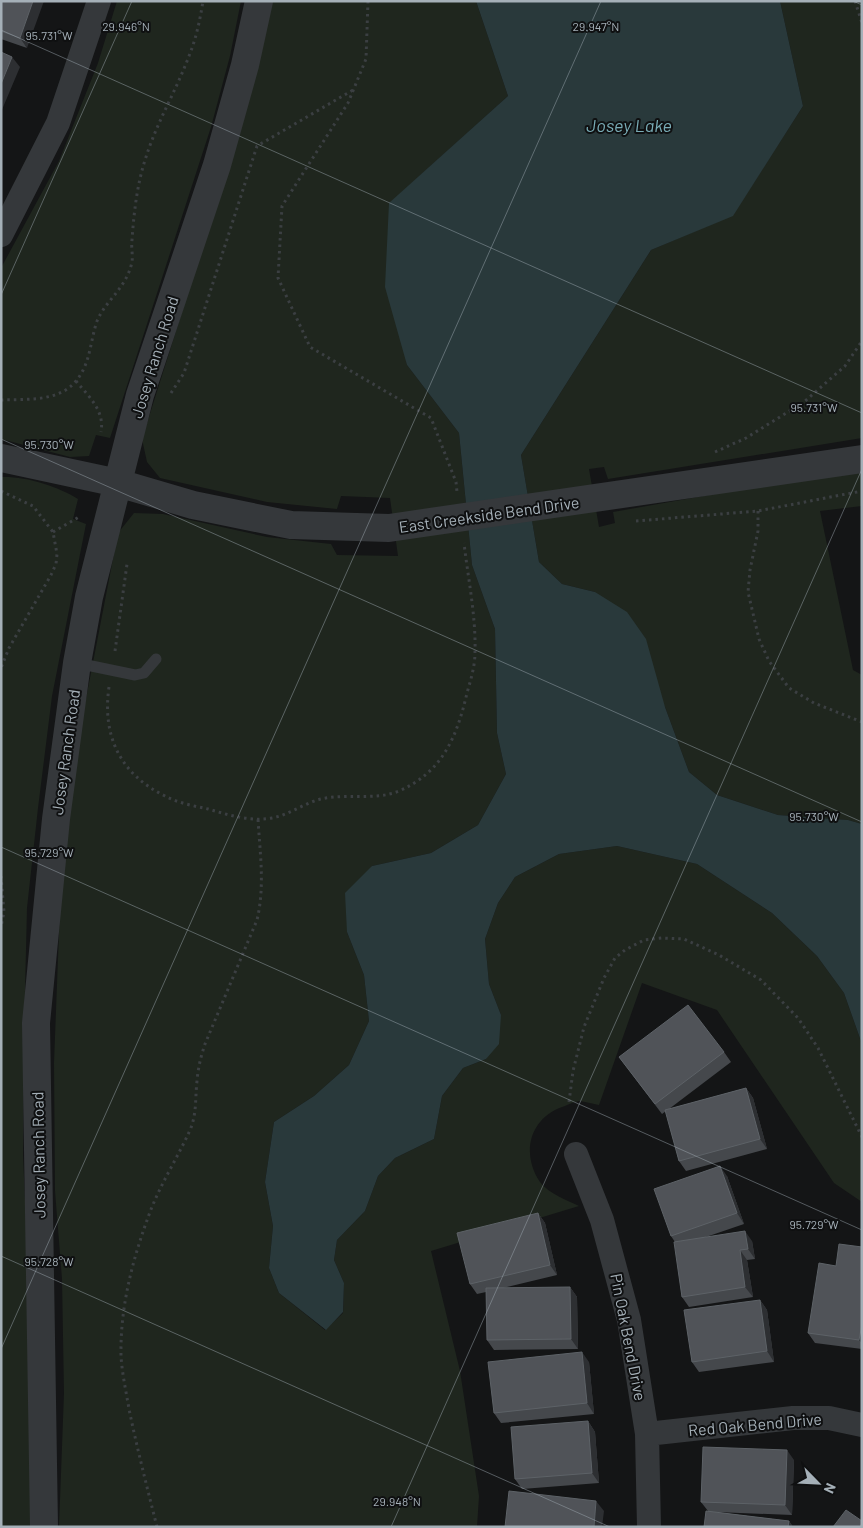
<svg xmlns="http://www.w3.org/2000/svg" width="863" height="1528" font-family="Barlow,sans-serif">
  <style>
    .green { fill: #1f261e }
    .water { fill: #29393b }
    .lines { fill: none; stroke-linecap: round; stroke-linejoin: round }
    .path { stroke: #3b3f42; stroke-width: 3; stroke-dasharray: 2.5 4; stroke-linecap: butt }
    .service { stroke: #35383b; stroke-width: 11 }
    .minor { stroke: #35383b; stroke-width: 24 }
    .tertiary { stroke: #35383b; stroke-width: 28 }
    .wall { fill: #45484c }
    .shaded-wall { fill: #2d2f32 }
    .building { fill: #505358; stroke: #5d6267 }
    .ticks { fill: none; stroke: #a5b0b8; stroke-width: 1; stroke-opacity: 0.45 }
    .labels { text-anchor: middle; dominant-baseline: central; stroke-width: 4; stroke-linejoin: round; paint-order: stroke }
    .street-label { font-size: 16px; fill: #a5b0b8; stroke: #0f1011 }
    .water-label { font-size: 18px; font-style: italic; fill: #79acb6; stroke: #0f1011 }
    .ticks-label { font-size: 12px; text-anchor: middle; fill: #a5b0b8; stroke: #0f1011; stroke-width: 4; stroke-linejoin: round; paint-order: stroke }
  </style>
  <rect width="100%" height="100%" fill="#141516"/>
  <path class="green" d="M117 1H241L230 56 211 127 110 438 96 435 89 456 70 457 1 439V268L59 161 98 63Z
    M272 1H476L508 96 390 203 407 365 459 433 472 565 495 629 497 733 506 774 478 825 431 853 372 866 347 932 364 975 369 1021 349 1065 314 1096 274 1122 265 1182 273 1226 269 1268 279 1293 325 1330 343 1313 344 1283 334 1260 337 1240 365 1211 378 1176 395 1158 434 1139 442 1096 463 1068 486 1059 501 1015 489 984 485 939 498 903 515 877 559 854 617 846 697 864 772 913 817 956 844 993 862 1044V1202L834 1183 717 1010 642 983 599 1105C593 1104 587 1102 580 1101 575 1101 568 1105 562 1107 529 1119 521 1154 540 1182 549 1194 567 1200 579 1206L431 1251 460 1371 479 1496 477 1527H59L64 1393 62 1279 55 1191 54 1063 60 906 73 766 118 533 134 513 163 514 267 537 331 544 337 555 398 556 390 498 341 496 337 509 267 502 160 478 147 462 142 439 183 309Z
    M780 1H862V438L608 479 604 467 589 469 599 527 615 523 613 512 726 492 862 471V506L820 511 853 670 862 675V824L848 820 778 815 717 795 689 772 665 707 595 592 562 584 539 562 521 455 651 250 733 215 803 106Z
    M1 477C25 476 58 486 78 499L73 519 86 524 52 696 38 808 27 908 24 1032 23 1155 27 1247 31 1527H1Z"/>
  <path class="water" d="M476 1H780L803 106 733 216 651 250 521 455 539 562 562 584 595 592 627 612 646 639 665 707 689 772 717 795 778 815 848 820 862 824V1044L844 993 817 956 772 913 697 864 617 846 559 854 515 877 498 903 485 939 489 984 501 1015 499 1044 486 1059 463 1068 442 1096 434 1139 395 1158 378 1176 365 1211 337 1240 334 1260 344 1283 343 1312 326 1330 279 1293 269 1268 273 1226 265 1182 274 1122 314 1096 349 1065 369 1021 364 975 347 932 345 893 372 866 431 853 478 825 506 774 497 733 495 629 472 565 459 433 407 365 385 287 389 203 508 96Z"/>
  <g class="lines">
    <path class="path" d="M368 1 366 59 348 103 282 206 278 278 310 347 431 418 456 482 457 492
      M855 1 862 23
      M76 381C88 396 105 410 101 432
      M171 393 184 373 257 146 353 90
      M1 400C26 399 59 402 76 381 90 364 90 344 96 324 103 302 126 290 132 262 133 255 131 247 132 240 134 212 137 184 146 157 157 122 176 91 189 56 196 39 200 20 203 1
      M715 452 746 438 804 402 845 366 862 341
      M1 491 33 506 53 532 57 554 56 564 51 575 9 648 1 668
      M758 511V531L750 570 748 592 759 639 769 661 789 688 814 703 862 722
      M636 521 758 511 862 491
      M53 532 79 517
      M115 651 127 564
      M109 687C102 736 120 774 165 796 178 803 194 806 208 809 229 815 250 822 272 818 289 815 304 803 321 799 347 793 375 801 399 791 443 772 457 736 467 693 471 679 475 666 475 652 476 616 468 578 464 543
      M1 876 4 912 1 927
      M569 1102 573 1071 584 1027 604 978 615 958 625 950 644 940 662 938 684 939 719 955 761 980 798 1018 818 1048 862 1137
      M157 1527C147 1487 137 1448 129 1409 126 1391 122 1373 121 1356 120 1306 133 1258 150 1212 161 1183 178 1157 190 1130 197 1114 195 1098 197 1081 198 1068 201 1056 205 1044L257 920C265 886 260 854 258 819"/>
    <path class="service" d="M77 663 135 675 144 673 156 659"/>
    <path class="minor" d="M1 235 58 123 99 1
      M576 1154 602 1220 629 1320 647 1434 649 1527
      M647 1434 793 1418H829L862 1425"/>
    <path class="tertiary" d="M1 458 118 483 193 505 291 525 389 528 862 459
      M44 1527 36 1023 56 819 77 663 89 597 140 395 217 165 245 65 259 1"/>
  </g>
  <path class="wall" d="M1 1 27 48 1 39Z
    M724 1052 731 1062 669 1109 746 1088 753 1098 767 1149 686 1171 679 1161 666 1111 662 1114 619 1057Z
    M727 1176 744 1224 703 1238 752 1241 755 1259 747 1260 753 1297 689 1307 682 1297 675 1242 671 1236Z
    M538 1213 545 1223 557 1275 503 1288 570 1287 577 1297 578 1349 494 1350 487 1340 486 1292 477 1294 470 1284Z
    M862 1247V1349L815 1343 808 1333 836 1266Z
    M760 1300 767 1310 774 1362 699 1372 692 1362Z
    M589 1362 594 1414 501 1423 494 1413Z
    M588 1421 595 1432 599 1483 522 1489 515 1479Z
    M794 1460 792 1515 716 1512 789 1521 793 1527H704L708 1511 701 1502Z"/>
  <path class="shaded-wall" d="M33 1H44L27 48 20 38Z
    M12 57 20 67 1 112V84Z
    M746 1088 753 1098 767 1149 760 1139Z
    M720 1166 727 1176 744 1224 737 1213Z
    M538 1213 545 1223 557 1275 550 1265Z
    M745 1231 752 1241 755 1259 748 1249Z
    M740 1250 747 1260 753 1297 745 1287Z
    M570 1287 577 1297 578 1349 571 1339Z
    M760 1300 767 1310 774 1362 767 1351Z
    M862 1324V1343L859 1340Z
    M582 1352 589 1362 594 1414 587 1403Z
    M588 1421 595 1432 599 1483 592 1473Z
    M787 1450 794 1460 792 1515 785 1505Z
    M596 1501 604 1511 602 1527H594Z
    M789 1521 793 1527H788Z"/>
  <path class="building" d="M1 1H33L20 38 1 31Z
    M1 52 12 57 1 84Z
    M688 1005 724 1052 655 1104 619 1057Z
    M746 1088 760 1139 679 1161 665 1110Z
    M720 1166 737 1213 671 1236 654 1189Z
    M538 1213 550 1265 470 1284 457 1233Z
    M745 1231 748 1249 740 1250 745 1287 682 1297 674 1242Z
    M839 1244 862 1247V1324L859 1340 808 1333 819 1263 836 1266Z
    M570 1287 571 1339 487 1340 486 1288Z
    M760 1300 767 1351 692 1362 684 1310Z
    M582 1352 587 1403 494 1413 488 1362Z
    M588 1421 592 1473 515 1479 511 1427Z
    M703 1447 787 1450 785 1505 701 1502Z
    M509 1491 596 1501 594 1527H505Z
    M846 1510 862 1521V1527H833Z
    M706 1511 789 1521 788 1527H704Z"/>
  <path class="ticks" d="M853 1 862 5M1 30 862 413M1 295 132 1M1 439 862 822M1 847 862 1230M1 1256 610 1527M1 1349 601 1M391 1527 862 469M860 1527 862 1523"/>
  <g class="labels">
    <g class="street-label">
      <text transform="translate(154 357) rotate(-73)">Josey Ranch Road</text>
      <text transform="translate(489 514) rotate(-8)">East Creekside Bend Drive</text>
      <text transform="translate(65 752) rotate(-82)">Josey Ranch Road</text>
      <text transform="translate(38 1155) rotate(-91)">Josey Ranch Road</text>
      <text transform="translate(629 1337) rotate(79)">Pin Oak Bend Drive</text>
      <text transform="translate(755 1424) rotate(-5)">Red Oak Bend Drive</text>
    </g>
    <g class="water-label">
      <text x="629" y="125">Josey Lake</text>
    </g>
  </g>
  <g class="ticks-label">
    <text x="126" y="31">29.946°N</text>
    <text x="596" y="31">29.947°N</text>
    <text x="49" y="40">95.731°W</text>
    <text x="814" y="412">95.731°W</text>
    <text x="49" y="449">95.730°W</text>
    <text x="814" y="821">95.730°W</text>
    <text x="49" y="857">95.729°W</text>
    <text x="814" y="1229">95.729°W</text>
    <text x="49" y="1266">95.728°W</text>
    <text x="397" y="1506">29.948°N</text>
  </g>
  <rect width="863" height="1528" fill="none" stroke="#a5b0b8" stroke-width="5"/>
  <g transform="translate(818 1483) rotate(114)" stroke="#0f1011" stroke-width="4" paint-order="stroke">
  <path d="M0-4L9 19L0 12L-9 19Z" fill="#a5b0b8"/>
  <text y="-8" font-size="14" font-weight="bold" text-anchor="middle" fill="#a5b0b8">N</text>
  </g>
</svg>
